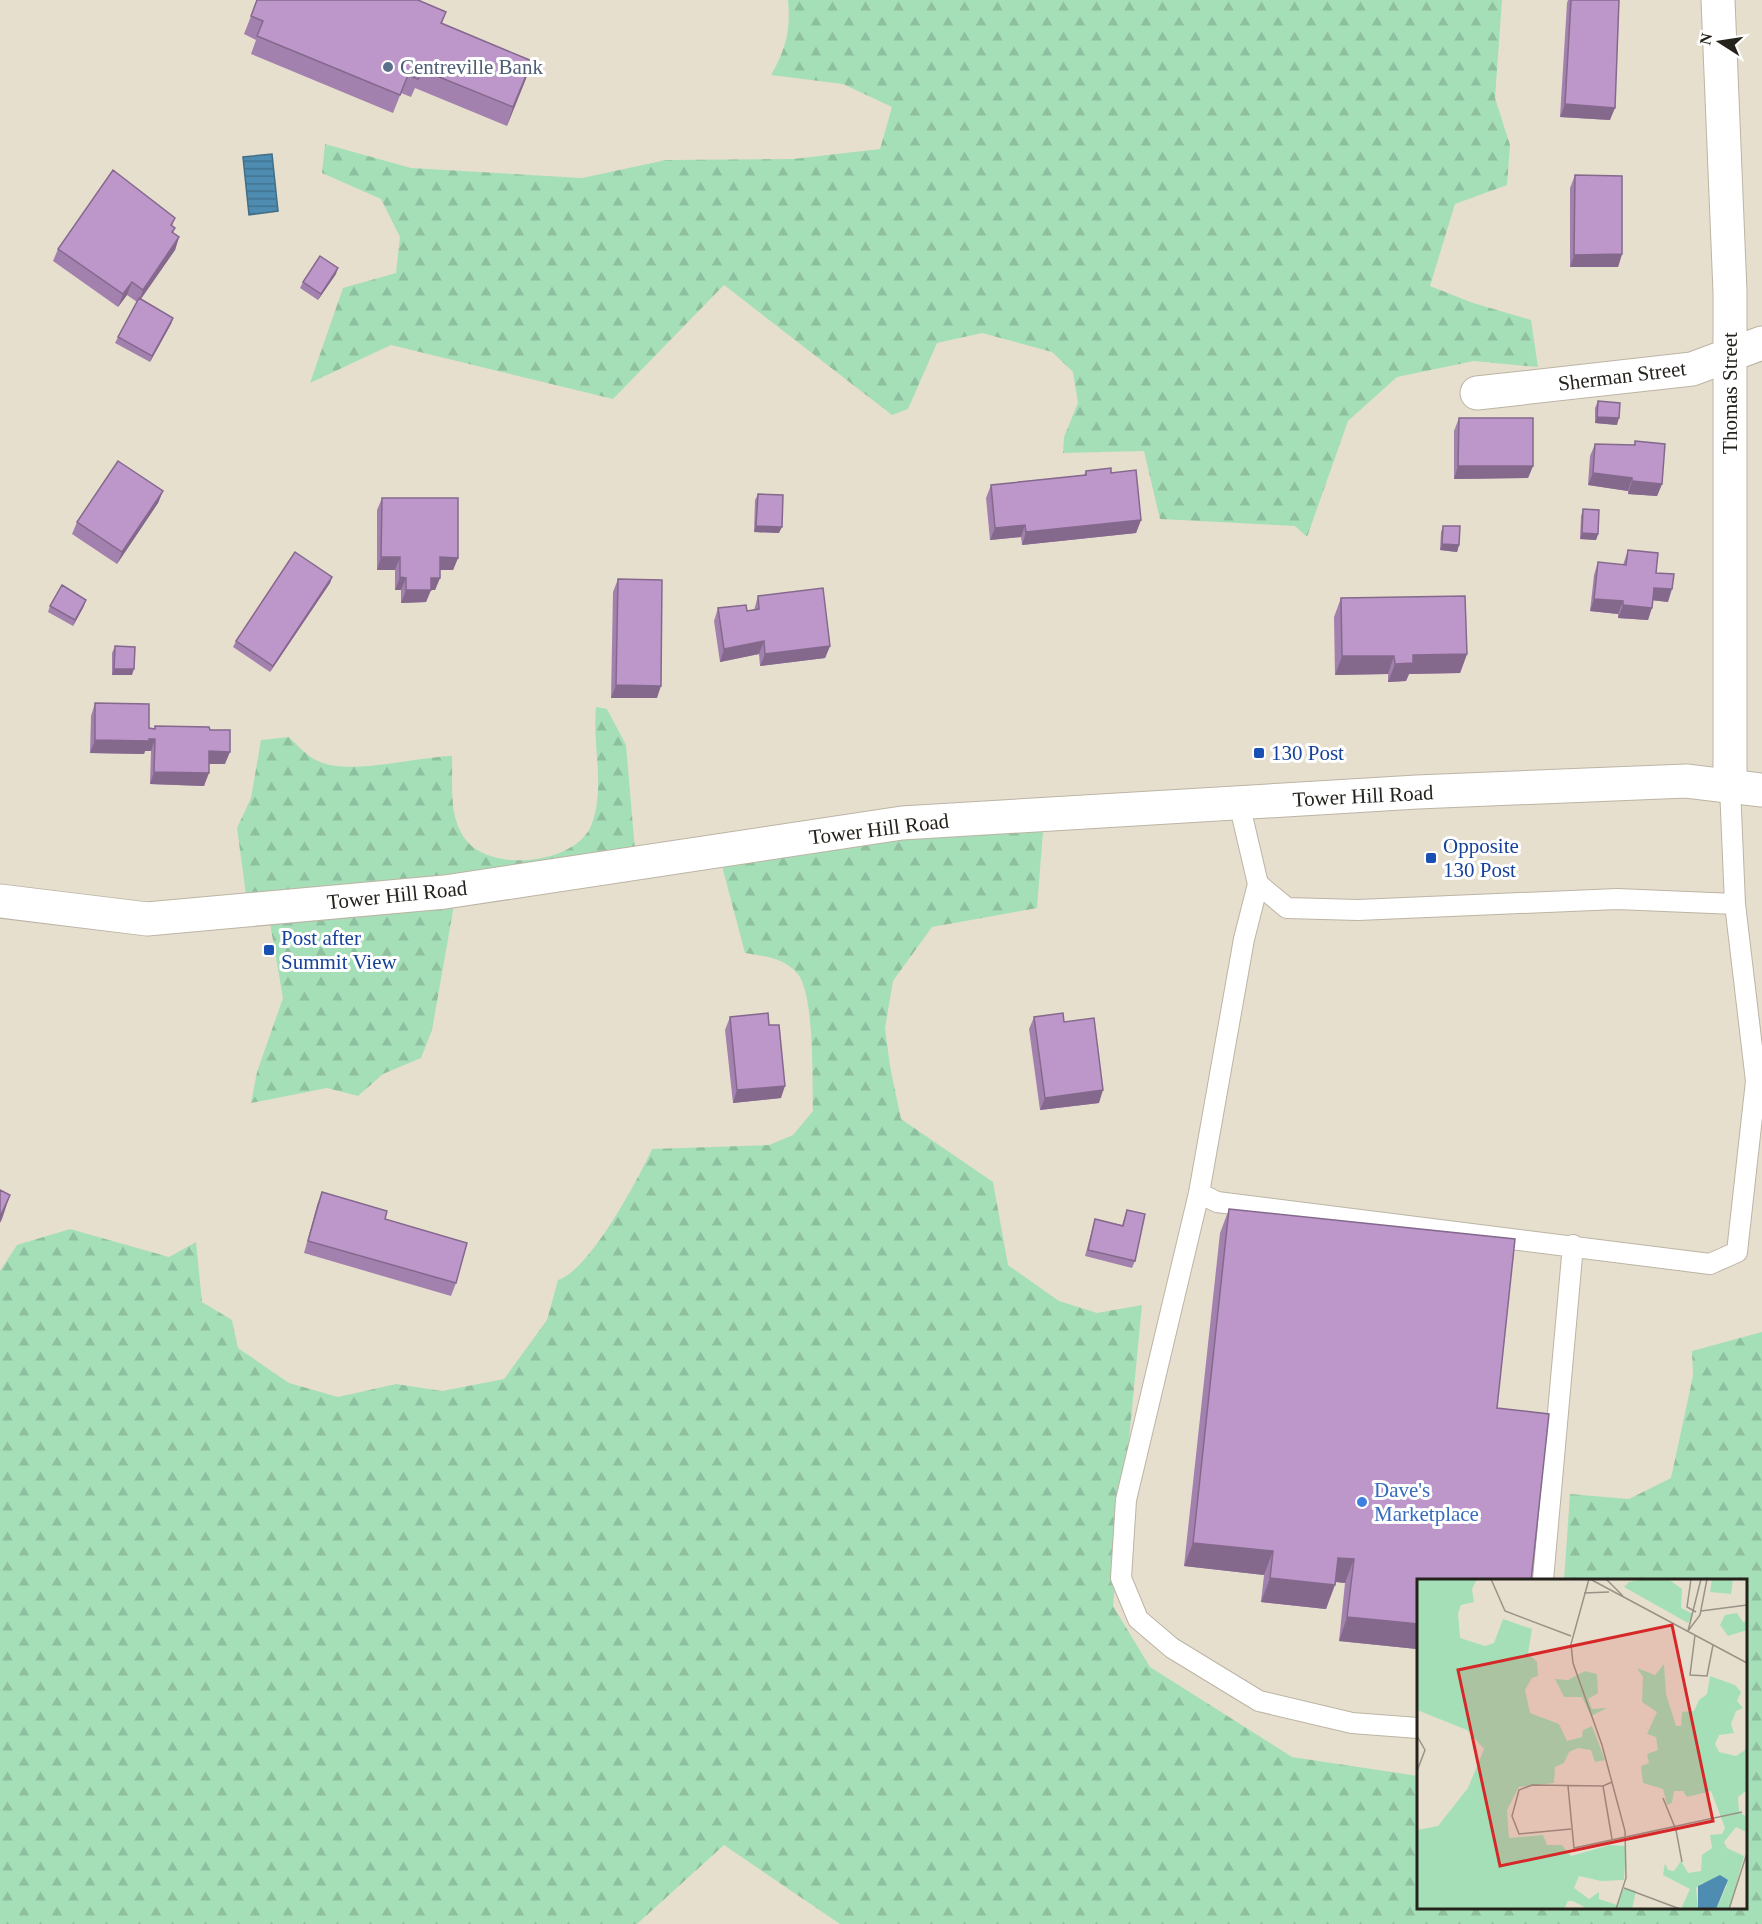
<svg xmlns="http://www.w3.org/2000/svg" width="1762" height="1924" font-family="Georgia,serif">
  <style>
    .forest { fill: url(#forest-firs) }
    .water { fill: url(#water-rules); stroke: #426d84; stroke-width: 1.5 }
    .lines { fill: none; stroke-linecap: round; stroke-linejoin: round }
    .lane-casing { stroke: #bcb4a4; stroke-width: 22 }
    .street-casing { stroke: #bcb4a4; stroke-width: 35 }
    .primary-casing { stroke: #bcb4a4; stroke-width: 35 }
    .lane { stroke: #fff; stroke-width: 20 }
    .street { stroke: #fff; stroke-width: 33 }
    .primary { stroke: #fff; stroke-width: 33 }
    .wall { fill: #a381ae }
    .shaded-wall { fill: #84698d }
    .building { fill: #bd96ca; stroke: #84698d; stroke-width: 1.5 }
    .service-dot { fill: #5c6f8a; stroke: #fff; stroke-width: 2 }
    .transit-dot { fill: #1a4fb4; stroke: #fff; stroke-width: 2 }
    .shop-dot { fill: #3f7fe0; stroke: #fff; stroke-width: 2 }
    .labels { text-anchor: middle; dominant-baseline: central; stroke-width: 6; stroke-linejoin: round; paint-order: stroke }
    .service-label { font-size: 21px; fill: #4e5e75; stroke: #fff; text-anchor: start }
    .street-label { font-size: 21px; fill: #25221c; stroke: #fff }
    .transit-label { font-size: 21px; fill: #164399; stroke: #fff; text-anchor: start }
    .shop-label { font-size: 21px; fill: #366cbe; stroke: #fff; text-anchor: start }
    .inset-road { fill: none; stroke: #999387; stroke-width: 1.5 }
    .view { fill: #d62828; fill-opacity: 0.15; stroke: #d62828; stroke-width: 3 }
    .inset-edge { fill: none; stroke: #25221c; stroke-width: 3 }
  </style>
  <defs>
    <pattern id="forest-firs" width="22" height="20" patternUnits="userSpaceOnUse" patternTransform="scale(1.5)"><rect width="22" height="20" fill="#a5dfb8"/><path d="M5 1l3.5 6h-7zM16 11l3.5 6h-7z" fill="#8ebf9e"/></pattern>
    <pattern id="water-rules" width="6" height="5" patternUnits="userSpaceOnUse" patternTransform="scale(1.5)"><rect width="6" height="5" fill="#4e8db1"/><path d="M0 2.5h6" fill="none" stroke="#41738f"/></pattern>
  </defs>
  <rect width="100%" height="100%" fill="#e7dfce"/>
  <path class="forest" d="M788 0H1502L1495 98 1510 145 1507 185 1455 204 1430 286 1473 303 1531 320 1538 367 1474 361 1397 377 1348 421 1307 537 1295 526 1160 519 1144 451 1063 453 1064 437 1078 403 1073 372 1052 352 982 333 937 343 908 409 892 415 724 285 613 399 391 345 310 383 343 288 396 273 400 237 381 199 322 173 325 144 411 168 582 178 666 160 793 159 880 149 892 107 843 84 771 75C786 49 791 30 788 0Z
    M596 707 607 709 626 745 636 862 454 905 432 1030 421 1058 383 1074 358 1096 327 1088 251 1103 257 1072 283 998 270 923 246 895 237 828 251 798 261 740 289 737C298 746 307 756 318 761 349 776 415 757 452 756 453 784 448 817 466 840 491 873 575 864 591 826 606 789 592 745 596 707Z
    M1044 818 1037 908 932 927 893 981 885 1028 890 1066 901 1119 993 1182 1008 1265 1059 1301 1097 1313 1142 1305 1113 1606 1150 1667 1292 1757 1418 1776V1908H1746V1580H1564L1570 1494 1629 1499 1671 1478 1693 1376 1692 1351 1762 1332V1924H840L724 1845 637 1924H0V1271L17 1245 70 1229 169 1257 196 1242 202 1302 232 1320 238 1348 289 1383 338 1397 396 1384 442 1391 504 1379 547 1320 558 1280C589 1271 638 1180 652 1149L769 1145 793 1135 813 1111C812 1082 815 993 797 973 784 958 763 956 745 953L723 870V853Z"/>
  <path class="water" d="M272 154 278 211 249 215 243 157Z"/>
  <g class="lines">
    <g class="lane-casing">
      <path id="lane" d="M1239 803 1258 884 1244 939 1199 1193 1126 1500 1121 1578 1138 1619 1172 1648 1259 1701 1352 1723 1418 1728
        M1258 884 1287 908 1358 910 1617 899 1735 904
        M1199 1193 1217 1202 1710 1264 1737 1252 1756 1081 1735 904 1730 787
        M1543 1580 1573 1245"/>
    </g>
    <g class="street-casing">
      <path id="street" d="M1718 0 1730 292V787
        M1477 393 1692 369 1762 343"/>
    </g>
    <g class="primary-casing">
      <path id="primary" d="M0 901 147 919 445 892 902 823 1417 792 1686 781 1762 790"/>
    </g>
    <use href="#lane" class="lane"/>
    <use href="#street" class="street"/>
    <use href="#primary" class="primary"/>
  </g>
  <path class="wall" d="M1568 0H1619L1610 120 1560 117 1567 3Z
    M446 12 442 24 532 61 507 126 415 88 411 97 401 93 393 113 251 54 256 40 244 34 251 16Z
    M1575 175 1622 254 1618 267H1570V188Z
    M175 218 172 226 175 228 173 233 179 237 175 250 141 299 173 318 171 324 150 362 115 343 118 337 137 302 127 295 118 307 53 261 58 249Z
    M336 274 318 300 300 288 303 282Z
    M1598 401 1617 425 1595 423V408Z
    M1459 418 1533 466 1528 478 1454 479V431Z
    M1635 441 1662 484 1657 496 1628 494V491L1588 485 1590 456 1595 444 1634 445Z
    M1086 471 1111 473 1141 520 1136 533 1022 545 1021 537 990 540 986 498 991 485 1084 475Z
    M163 491 158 503 117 564 72 534 77 522Z
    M758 494 779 533 754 532 755 500Z
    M382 498 458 558 453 570H440V578L435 590H431L426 602 401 603V590H395V570H377V510Z
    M1583 509 1598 534 1596 540 1580 539 1581 516Z
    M1443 526 1459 545 1457 552 1440 550 1441 532Z
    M1628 550 1656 573 1668 602 1653 600 1648 620 1618 618V614L1590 611 1594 575 1598 562 1623 565Z
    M332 577 330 583 270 672 233 647 236 641Z
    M618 579 657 698H611L613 592Z
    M758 596 830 646 825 658 760 666 759 654 720 662 714 621 718 608 747 611 754 610Z
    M1341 598 1467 654 1460 673 1409 674 1406 681 1388 682V674L1335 675 1334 617Z
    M50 606H84L73 626 48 612Z
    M115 646 132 675H112V653Z
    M95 703 149 728H154L155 726 210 730 225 764H209L204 786 150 784 151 751H145L144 754 90 753 91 716Z
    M730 1017 769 1025 781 1098 733 1103 725 1030Z
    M1034 1017 1064 1022 1099 1103 1040 1110 1029 1029Z
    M322 1192 385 1219 456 1283 451 1296 304 1253 317 1205Z
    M1229 1209 1497 1408 1419 1581 1417 1649 1339 1641 1345 1583 1335 1582 1326 1609 1261 1602 1264 1575 1184 1566 1220 1233Z
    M1127 1210 1135 1261 1132 1268 1085 1256 1095 1219 1122 1225Z"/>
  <path class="shaded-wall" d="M532 61 526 79 507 126 513 107Z
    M1565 104 1615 108 1610 120 1560 117Z
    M179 237 175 250 138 303 143 290Z
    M1622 254 1618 267H1570L1574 255Z
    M338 268 336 274 318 300 321 294Z
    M132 282 127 295 118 307 123 294Z
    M173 318 171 324 150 362 152 356Z
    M1597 417 1619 418 1617 425 1595 423Z
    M1458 466H1533L1528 478 1454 479Z
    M1593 473 1632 478 1628 491 1588 485Z
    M1632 481 1662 484 1657 496 1628 494Z
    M163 491 158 503 117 564 122 552Z
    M1141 520 1136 533 1022 545 1026 532Z
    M1025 525 1021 537 990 540 995 528Z
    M756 526 782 527 779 533 754 532Z
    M1582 533 1598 534 1596 540 1580 539Z
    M1442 544 1459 545 1457 552 1440 550Z
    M381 557H400L395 570H377Z
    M440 557 458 558 453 570H435Z
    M332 577 330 583 270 672 273 666Z
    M400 577 406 578 401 590H395Z
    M431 578H440L435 590H431L426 602 401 603 406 590Z
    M1654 588 1672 589 1668 602 1650 600Z
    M1594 599 1623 601 1618 614 1590 611Z
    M86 600 84 606 73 626 75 620Z
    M1623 605 1652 608 1648 620 1618 618Z
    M764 641 759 654 720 662 724 649Z
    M830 646 825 658 760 666 765 654Z
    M1467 654 1460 673 1409 674 1406 681 1388 682 1395 664 1413 655Z
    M1342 656H1394L1388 674 1335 675Z
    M114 669H134L132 675H112Z
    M616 685 661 686 657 698H611Z
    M155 739 151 751H145L144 754 90 753 95 740Z
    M209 751 230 752 225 764H205Z
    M154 772 209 773 204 786 150 784Z
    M785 1086 781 1098 733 1103 737 1090Z
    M1103 1090 1099 1103 1040 1110 1045 1098Z
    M10 1195 2 1219 0 1223V1217Z
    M1193 1543 1273 1551 1264 1575 1184 1566Z
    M1338 1558 1354 1559 1345 1583 1329 1581Z
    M1270 1578 1335 1585 1326 1609 1261 1602Z
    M1347 1617 1419 1624V1648L1417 1649 1339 1641Z"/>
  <path class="building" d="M257 0H418L446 12 441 23 532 61 513 107 422 70 418 79 408 75 400 95 257 36 263 21 251 16Z
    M1571 0H1619L1615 108 1565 104Z
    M113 170 175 218 171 225 175 228 172 232 179 237 143 290 132 282 123 294 58 249Z
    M1575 175 1622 176V254L1574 255Z
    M320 256 338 268 321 294 303 282Z
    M139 298 173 318 152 356 118 337Z
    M1598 401 1620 403 1619 418 1597 417Z
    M1459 418H1533V466H1458Z
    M1635 441 1665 444 1662 484 1632 481V478L1593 473 1595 444 1635 445Z
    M118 461 163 491 122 552 77 522Z
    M1111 468V473L1136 470 1141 520 1026 532 1025 525 995 528 991 485 1086 475V471Z
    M758 494 783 495 782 527 756 526Z
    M382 498H458V558L440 557V578H431V590H406V578L400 577V557H381Z
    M1583 509 1599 510 1598 534 1582 533Z
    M1443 526H1460L1459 545 1442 544Z
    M1628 550 1658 553 1656 573 1674 574 1672 589 1654 588 1652 608 1623 605V601L1594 599 1598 562 1626 565Z
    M295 552 332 577 273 666 236 641Z
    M618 579 662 580 661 686 616 685Z
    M62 585 86 600 75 620 50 606Z
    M823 588 830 646 765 654 764 641 724 649 718 608 746 605 747 611 759 609 758 596Z
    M1465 596 1467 654 1413 655V663L1395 664 1394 656H1342L1341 598Z
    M115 646 135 647 134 669H114Z
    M95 703 149 704V728L155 729V726L209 727 210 730H230V752L209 751V773L154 772 155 739H149V741L95 740Z
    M768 1013 769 1025H779L785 1086 737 1090 730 1017Z
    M1063 1013 1064 1022 1094 1018 1103 1090 1045 1098 1034 1017Z
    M0 1190 10 1195 0 1217Z
    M322 1192 387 1211 385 1219 467 1243 456 1283 308 1241Z
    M1229 1209 1515 1239 1497 1408 1549 1414 1531 1581H1419V1624L1347 1617 1354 1559 1338 1558 1335 1585 1270 1578 1273 1551 1193 1543Z
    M1127 1210 1145 1214 1135 1261 1088 1250 1095 1219 1123 1226Z"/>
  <circle class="service-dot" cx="388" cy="67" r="6"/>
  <g class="transit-dot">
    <rect x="1253" y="747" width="12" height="12" rx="3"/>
    <rect x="1425" y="852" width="12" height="12" rx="3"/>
    <rect x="263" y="944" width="12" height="12" rx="3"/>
  </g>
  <circle class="shop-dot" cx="1362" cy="1502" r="6"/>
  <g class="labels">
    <g class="service-label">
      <text x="400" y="67">Centreville Bank</text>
    </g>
    <g class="street-label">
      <text transform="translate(1622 376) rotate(-7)">Sherman Street</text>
      <text transform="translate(1730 393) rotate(-90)">Thomas Street</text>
      <text transform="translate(1363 796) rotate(-3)">Tower Hill Road</text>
      <text transform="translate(879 829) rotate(-7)">Tower Hill Road</text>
      <text transform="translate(397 895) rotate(-6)">Tower Hill Road</text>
    </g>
    <g class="transit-label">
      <text x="1271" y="753">130 Post</text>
      <text x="1443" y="846">Opposite<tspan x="1443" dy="24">130 Post</tspan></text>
      <text x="281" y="938">Post after<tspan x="281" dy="24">Summit View</tspan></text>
    </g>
    <g class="shop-label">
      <text x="1374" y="1490">Dave's<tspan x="1374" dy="24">Marketplace</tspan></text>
    </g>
  </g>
  <g transform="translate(1417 1579)">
    <rect width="330" height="330" fill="#e7dfce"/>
    <path d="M0 0H60L55 10 57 23 44 26 41 34 43 59 68 67 77 64 86 40 115 50 111 74 120 83 121 97 115 99 108 111 113 134 142 145 150 162 165 158 166 151 175 147 188 181 178 183 174 171 161 169 152 173 147 184 138 188 137 204 102 208 90 231 92 259 126 256 130 266H145L154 277 193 266 209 267 207 301 184 302 162 297 157 309 172 320 182 313V320L200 326 207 309 219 312 215 330 169 329 156 322H151L147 330H0V251L21 247 51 209 67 170 50 151 0 131ZM228 0H251L265 10 264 29 276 35 271 44 207 8 212 3ZM247 85 249 115 259 147H264L265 133 277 132 282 121 290 115 293 97 318 106 324 113 320 122 326 129 319 132 314 145 317 154 302 156 298 165 302 173 319 177 328 171 330 163V211L321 218 322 233 330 238V253L319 248 307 263 310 269 327 277 312 330H299L310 306 285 304 279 309 281 330H264L273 310 246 296 248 284 251 291 257 292 264 282 271 294 284 292 285 276 295 269 293 256 305 255 308 249 294 212 270 218 266 212H257L255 224 250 226 246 210 226 204 224 187 232 184 230 175 241 171 239 158 230 155 240 133 225 123 226 98 220 89 238 96ZM168 92 180 95 181 114 171 120 175 130 190 129 174 137 165 118H147L138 100 151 101Z" fill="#a5dfb8"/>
    <path d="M320 34 326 43 330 42V51L311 57 303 46 308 36Z" fill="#a5dfb8"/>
    <path d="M295 0H316L314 15 293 13Z" fill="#a5dfb8"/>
    <path d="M303 296 311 301 299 330H281V307Z" fill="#4e8db1"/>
    <path class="inset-road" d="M74 0 88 32 154 57M172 0 154 65 156 84 185 166 208 252 209 299 199 330M173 0 330 84M189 0 206 17M274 0 270 28 279 33M167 14 192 13M284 32 330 26M271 52 283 36 290 0M271 52 284 0M278 56 273 96 290 97 296 66M0 157 8 171 0 192M151 207 157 269 325 233M186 207 195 260M246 219 259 251 265 283M154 250 102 255 95 237 102 211 115 206 186 207 195 203M207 309 263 330M312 330 330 274"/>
    <path class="view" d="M255 46 296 242 83 287 41 91Z"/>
    <rect width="330" height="330" class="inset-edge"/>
  </g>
  <g transform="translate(1720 42) rotate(282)" stroke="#ffffff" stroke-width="4.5" paint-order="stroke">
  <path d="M0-4.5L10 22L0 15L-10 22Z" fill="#25221c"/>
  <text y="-9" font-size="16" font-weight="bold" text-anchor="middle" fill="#25221c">N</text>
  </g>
</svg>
